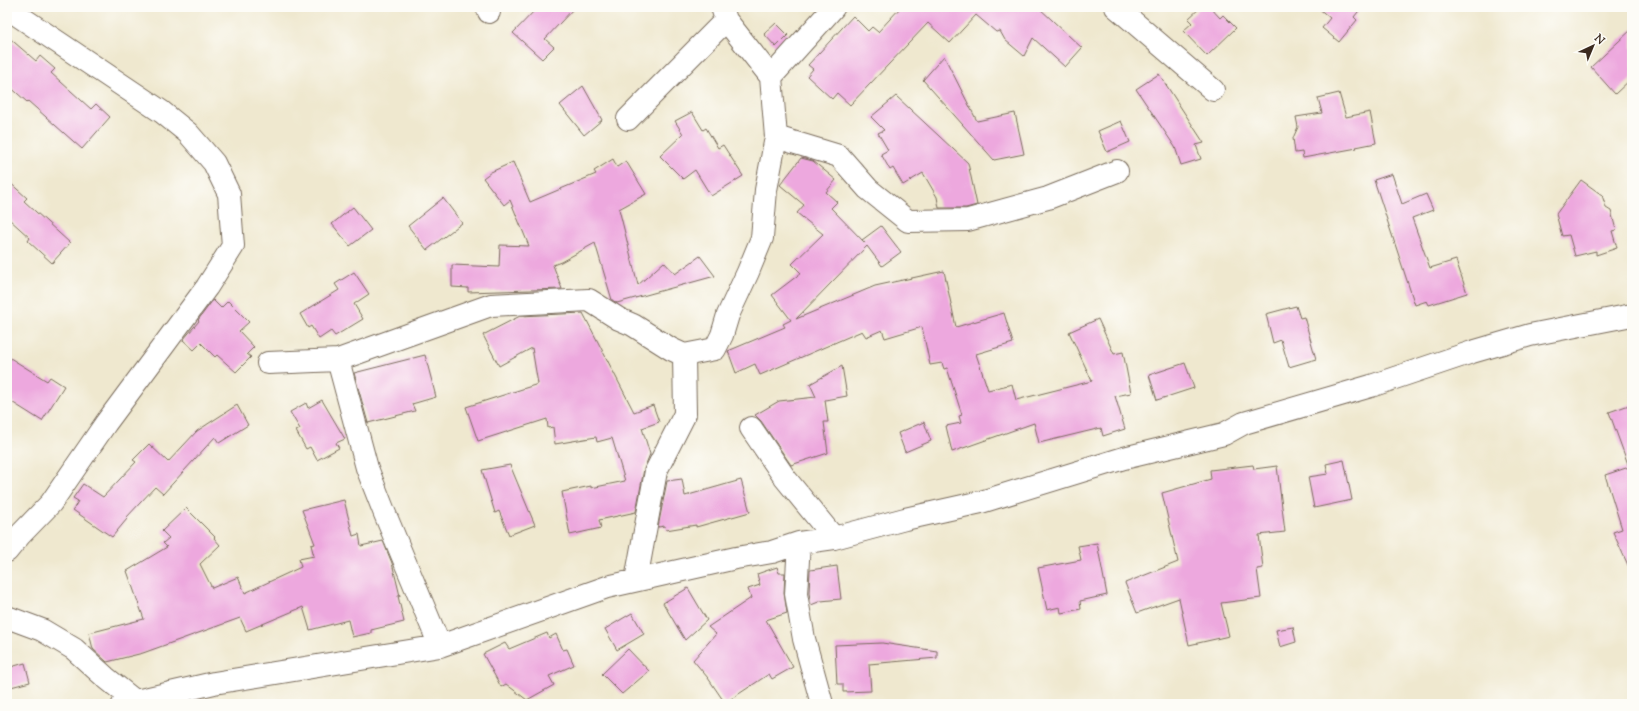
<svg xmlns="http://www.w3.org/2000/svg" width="1639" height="711" font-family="'Sorts Mill Goudy',serif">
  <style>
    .building { fill: #eda8de }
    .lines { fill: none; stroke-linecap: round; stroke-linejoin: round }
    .minor-casing { stroke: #7a6c5c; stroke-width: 24 }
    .minor { stroke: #fff; stroke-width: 22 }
  </style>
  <rect width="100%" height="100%" fill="#fdfcf7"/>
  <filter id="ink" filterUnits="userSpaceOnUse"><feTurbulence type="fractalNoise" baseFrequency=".025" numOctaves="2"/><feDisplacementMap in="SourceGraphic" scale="8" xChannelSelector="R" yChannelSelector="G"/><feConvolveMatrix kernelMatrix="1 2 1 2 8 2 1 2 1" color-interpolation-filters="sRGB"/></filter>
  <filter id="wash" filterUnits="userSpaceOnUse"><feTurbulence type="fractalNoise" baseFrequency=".012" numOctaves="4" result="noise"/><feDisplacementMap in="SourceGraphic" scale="16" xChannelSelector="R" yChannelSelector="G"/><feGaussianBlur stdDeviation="0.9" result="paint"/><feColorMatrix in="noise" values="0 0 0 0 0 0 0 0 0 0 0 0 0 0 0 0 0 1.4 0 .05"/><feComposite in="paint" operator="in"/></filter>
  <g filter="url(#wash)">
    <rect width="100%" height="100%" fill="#efe8cf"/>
    <g id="blocks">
      <path class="building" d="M538 7H575L545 39 554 47 542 59 513 33Z
        M901 7H1038L1082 48 1065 67 1033 38 1024 56 1005 40 1000 31 996 32 976 15 950 43 928 23 850 105 837 93 832 99 807 76 813 69 808 65 853 16 868 31 872 27 878 32Z
        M1201 7H1210L1220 18 1223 15 1236 28 1207 56 1183 31 1192 23 1188 19Z
        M1317 7H1362L1354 17 1357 20 1339 42 1322 28 1330 18Z
        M776 23 788 35 776 47 764 34Z
        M1632 29V78L1615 94 1591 67Z
        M7 36 36 61 40 56 55 69 51 73 91 109 96 104 110 117 82 149 28 101 27 102 7 84Z
        M944 56 977 121 1015 113 1024 154 994 160 923 80Z
        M1159 74 1204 143 1196 145 1201 159 1181 165 1175 147 1136 89Z
        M583 86 602 120 584 135 560 105Z
        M1339 93 1346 117 1370 112 1376 143 1356 147 1357 148 1303 158 1302 152 1295 153 1293 138 1298 127 1296 117 1322 113 1318 98Z
        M896 96 968 163 977 205 966 208H939L937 197 923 173 903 185 893 168 890 170 881 154 888 150 878 133 884 130 871 117Z
        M692 112 703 130 706 128 718 148 723 145 743 176 711 196 695 170 683 179 660 156 683 134 675 121Z
        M1121 121 1130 142 1107 152 1098 131Z
        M801 158 813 161 836 180 826 192 837 202 831 208 865 243 862 240 881 226 901 252 882 266 867 246 796 319 875 286 944 271 956 327 1004 313 1013 343 976 354 988 390 1012 384 1016 400 1092 381 1069 332 1098 319 1114 354 1123 352 1131 393 1115 396 1125 429 1103 436 1101 428 1039 443 1034 423 952 452 946 426 961 423 959 416 962 415 947 368 944 369 942 363 930 365 922 327 885 338 882 330 866 337 862 331 760 375 755 364 736 373 728 351 785 327 783 324 791 320 772 295 801 273 792 264 823 234 797 213 804 205 780 185Z
        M613 159 617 167 626 161 646 194 619 209 638 285 664 262 675 274 700 256 715 276 617 303 612 300 595 243 561 262 553 265 562 289 468 292V288L452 287V265L499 267 500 245 529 246 510 200 504 205 483 178 491 172 513 162 530 202 596 174 594 171Z
        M1392 174 1402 204 1426 194 1433 210 1412 218 1430 268 1456 260 1467 293 1429 305 1427 301 1415 305 1374 180Z
        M7 180 27 198 24 201 70 243 52 263 28 241 30 238 9 219 7 221Z
        M1581 180 1602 195 1606 208 1611 211 1616 230 1612 231 1617 248 1596 255V251L1575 256 1569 235 1562 236 1556 214Z
        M443 198 462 223 427 250 408 226Z
        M353 207 371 230 350 246 332 224Z
        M354 272 369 294 354 304 363 319 335 336 331 331 319 339 311 326 308 328 300 314 339 290 335 284Z
        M213 300 221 308 228 301 249 322 239 331 254 347 247 354 251 357 236 372 217 355 215 357 201 343 194 350 183 340 199 321 198 320Z
        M1296 306 1300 318 1304 317 1316 359 1289 367 1281 340 1273 343 1266 314Z
        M583 313 634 412 653 405 659 422 642 428 650 454 644 469 636 512 599 520 601 528 570 535 562 492 591 486V488L625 481 612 438 597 442 596 437 555 444 553 427 548 428 547 419 478 441 466 407 538 384 532 348 499 366 483 335 520 316Z
        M425 355 436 397 412 404 415 411 368 423 354 373Z
        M7 356 47 381 50 377 64 386 42 421 7 399Z
        M1185 363 1194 388 1157 400 1149 375Z
        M842 366 847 396 825 400 828 422H824L828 453 791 465 761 421 755 415 779 401 816 397 810 384Z
        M322 400 345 439 336 443 339 448 317 460 310 447 306 449 296 431 300 429 290 412 306 403 308 408Z
        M1632 404V574L1613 532 1622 529 1605 475 1629 467 1609 412Z
        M237 405 248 425 219 443 215 437 163 494 155 487 126 518 127 519 112 537 73 510 78 501 73 498 83 484 103 497 136 462 133 460 149 444 168 462 197 431Z
        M924 422 931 441 905 452 898 433Z
        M1344 460 1352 500 1314 508 1308 477 1328 474 1326 464Z
        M510 465 535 525 509 535 499 511 495 513 482 470Z
        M1253 465 1254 469 1277 466 1285 532 1259 535 1263 568 1257 569 1261 598 1221 603 1229 636 1189 645 1179 598 1137 613 1125 583 1178 562 1162 493 1211 479 1210 470Z
        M682 479 685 496 741 480 750 512 696 527V525L666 530 665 526 658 527 667 481Z
        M344 500 353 536 359 534 361 546 383 541 392 563 400 596H398L404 622 371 630V633L352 637 348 620 310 630 303 607 246 631 240 618 143 653 107 662 93 649 89 633 144 619 127 571 167 547 163 543 169 538 162 531 186 508 215 537 214 538 220 545 200 564 212 588 238 577 245 593 301 567 299 559 314 556 311 545 315 544 302 510Z
        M1097 543 1107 595 1080 601 1081 609 1061 613 1060 607 1047 610 1038 568 1081 560 1078 546Z
        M837 566 841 599 821 601 811 605 809 593 810 570Z
        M777 567 779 573H785L784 593 787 613 766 620 793 667 772 679 769 674 725 703 708 678 693 660 716 634 708 627 751 598 748 589 760 585 757 574Z
        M688 588 707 620 685 640 663 603Z
        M632 613 644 634 617 650 605 629Z
        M1293 627 1296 642 1280 647 1276 630Z
        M547 633 549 638 556 634 563 650 567 649 574 665 549 676 554 685 527 700 506 684 501 687 483 654 505 643 509 649Z
        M882 643 937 651V658L869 664 871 691 843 692V684H837L835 645Z
        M628 649 649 671 622 694 602 674Z
        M25 663 30 682 7 688V668Z"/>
    </g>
  </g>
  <g filter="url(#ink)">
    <use href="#blocks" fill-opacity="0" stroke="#7a6c5c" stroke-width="1"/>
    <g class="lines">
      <g class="minor-casing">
        <path id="minor" d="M487 7 489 12
          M1116 7 1213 90
          M7 8 162 112 188 133 214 163 229 194 233 246 207 287 106 423 51 503 20 535 7 551
          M771 77 834 7
          M628 119 726 20
          M776 137 839 156 868 189 908 221 968 220 1048 198 1117 171
          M338 360 367 468 385 514 440 646
          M268 363 338 360 491 305 589 300 619 319 633 325 671 349 684 355 715 349 722 335 728 315 748 272 762 238 766 190 776 137 771 77 726 20 722 7
          M751 428 785 478 834 538
          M799 543 796 594 804 639 822 704
          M636 580 656 471 685 414 684 355
          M7 617 42 630 74 649 105 677 135 701
          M123 704 214 683 440 646 607 587 736 558 772 552 799 543 834 538 905 519 981 502 1124 458 1224 434 1244 423 1371 386 1472 352 1530 335 1632 315"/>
      </g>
      <use href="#minor" class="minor"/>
    </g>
  </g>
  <rect width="1639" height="711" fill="none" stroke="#fdfcf7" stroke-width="24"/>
  <g transform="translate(1593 46) rotate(44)" stroke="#fdfcf7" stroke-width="3" paint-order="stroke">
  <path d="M0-3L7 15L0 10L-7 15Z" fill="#3b2a1e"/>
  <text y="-6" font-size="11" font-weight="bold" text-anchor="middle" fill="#3b2a1e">N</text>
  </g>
</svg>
